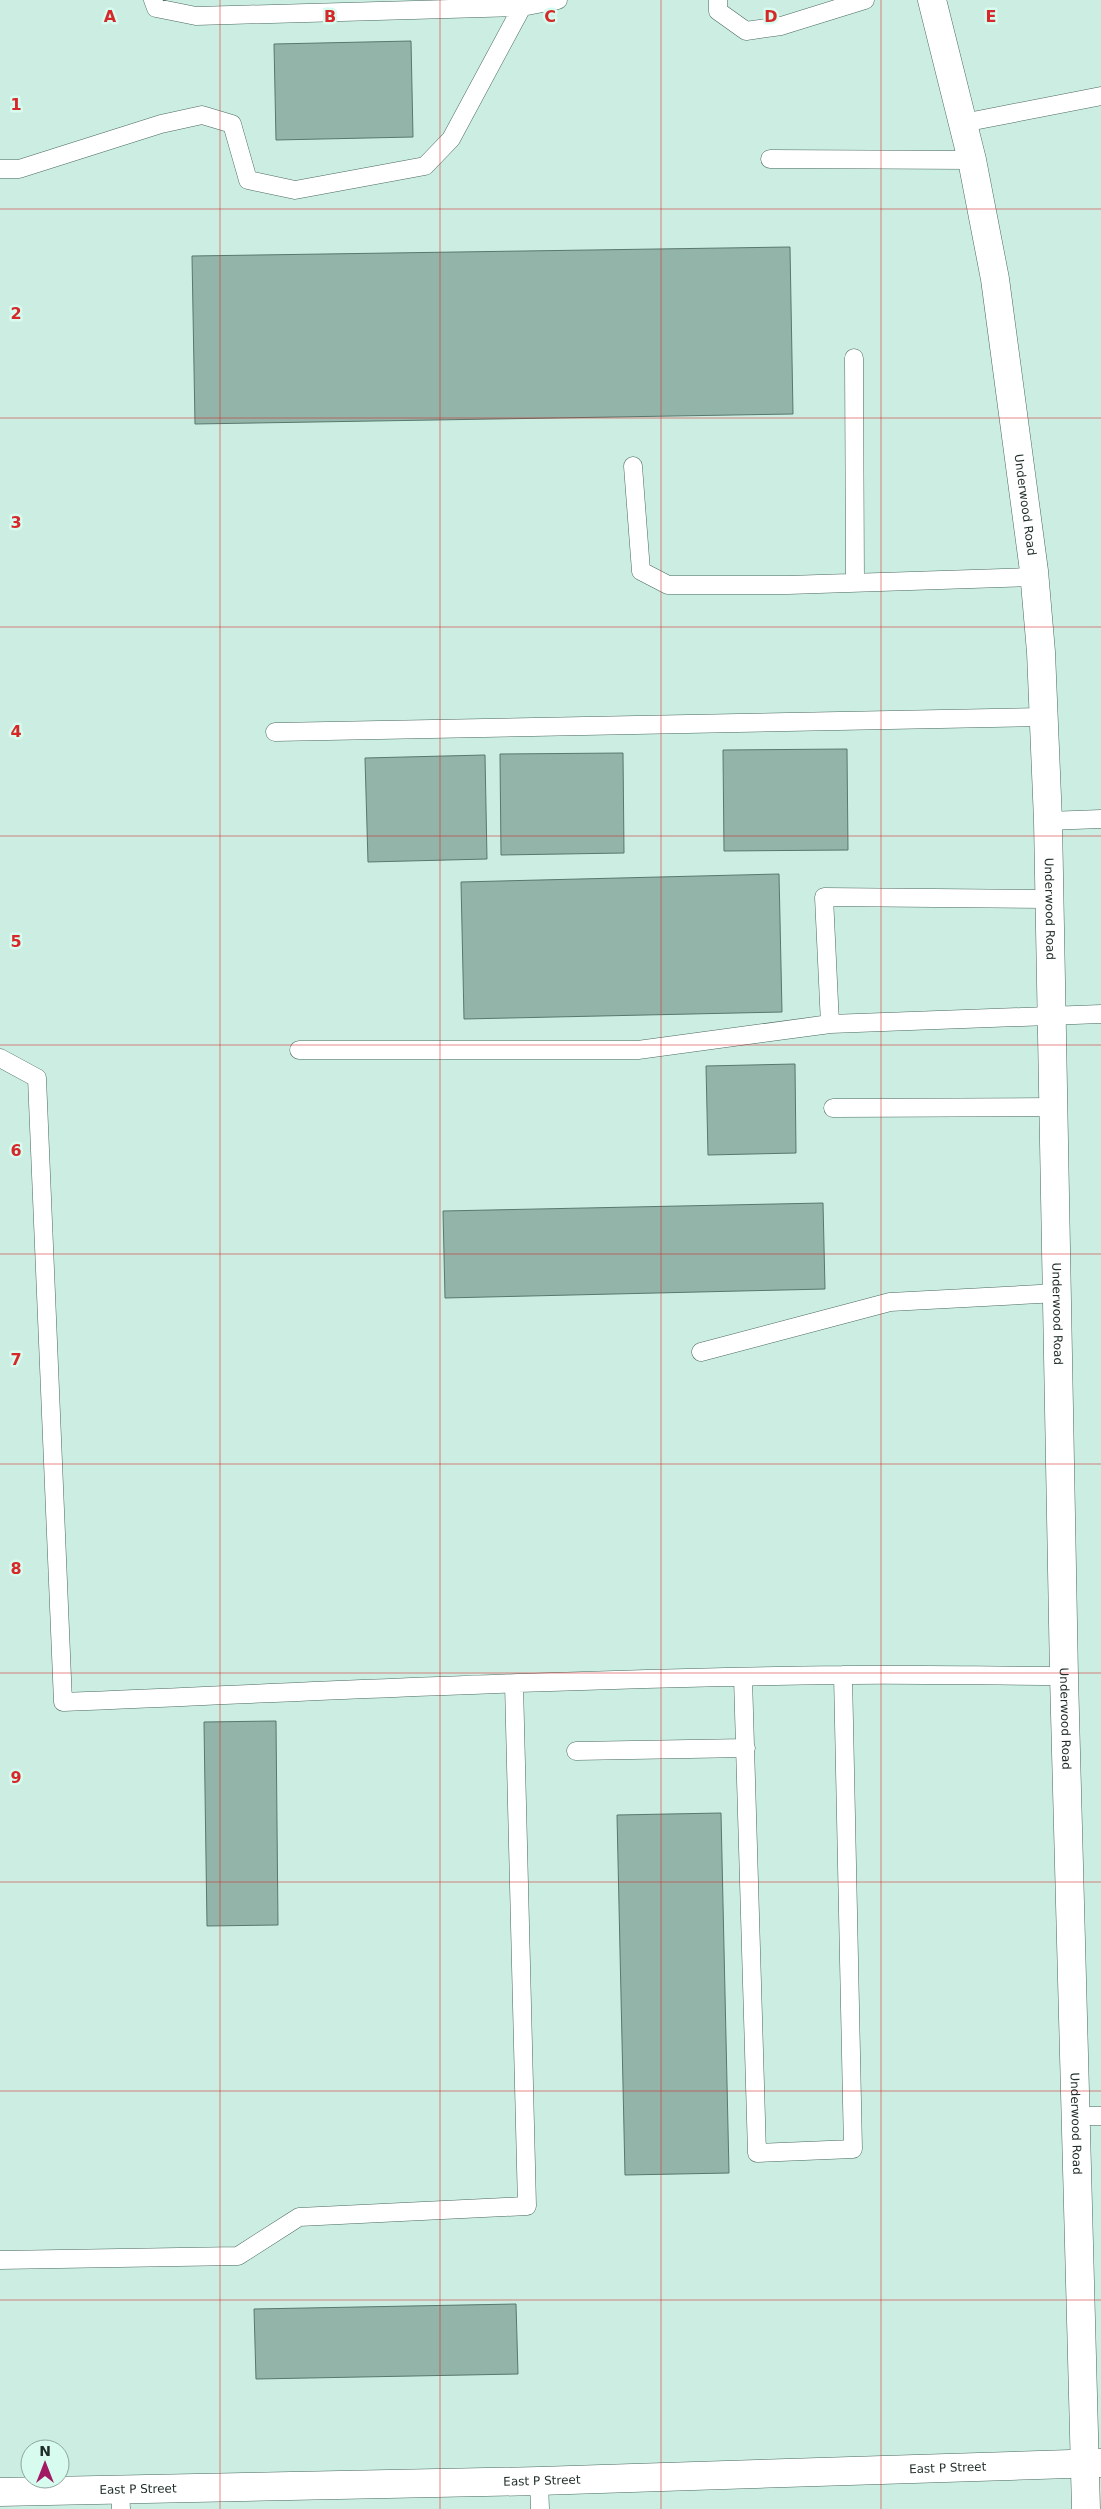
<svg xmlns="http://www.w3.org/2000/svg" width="1101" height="2509" font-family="'DejaVu Sans',sans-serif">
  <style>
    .building { fill: #93b4a9; stroke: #59786e }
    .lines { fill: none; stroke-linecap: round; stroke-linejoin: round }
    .service-casing { stroke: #4a695f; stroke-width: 19 }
    .minor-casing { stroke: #4a695f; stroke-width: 29 }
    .secondary-casing { stroke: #4a695f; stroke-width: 29 }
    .service { stroke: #fff; stroke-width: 18 }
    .minor { stroke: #fff; stroke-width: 28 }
    .secondary { stroke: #fff; stroke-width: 28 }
    .grid { fill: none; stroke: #d62828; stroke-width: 1; stroke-opacity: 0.55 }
    .labels { text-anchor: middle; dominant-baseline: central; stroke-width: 5; stroke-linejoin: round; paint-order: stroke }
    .street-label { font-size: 12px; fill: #1f2c28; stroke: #d8fbef }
    .grid-label { font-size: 16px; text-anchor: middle; font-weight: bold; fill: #d62828; stroke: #d8fbef; stroke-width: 5; stroke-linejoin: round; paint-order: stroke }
  </style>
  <rect width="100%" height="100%" fill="#cbede2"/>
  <path class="building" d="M411 41 413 137 276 140 274 44Z
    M790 247 793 414 195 424 192 256Z
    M847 749 848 850 724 851 723 750Z
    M623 753 624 853 501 855 500 754Z
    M485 755 487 859 368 862 365 758Z
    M779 874 782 1012 464 1019 461 882Z
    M795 1064 796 1153 708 1155 706 1066Z
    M823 1203 825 1289 445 1298 443 1211Z
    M276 1721 278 1925 207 1926 204 1722Z
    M721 1813 729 2173 625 2175 617 1815Z
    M516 2304 518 2374 256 2379 254 2309Z"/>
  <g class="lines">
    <g class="service-casing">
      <path id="service" d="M153 0 156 8 196 16 522 7 558 0
        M718 0V11L746 31 781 26 865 0
        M963 123 1101 96
        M770 159 972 160
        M0 169H19L161 124 202 115 232 124 248 180 295 190 425 166 451 139 522 7
        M854 358 855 583
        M633 466 641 571 668 585H788L1035 577
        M275 732 1043 717
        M1048 821 1101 819
        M1049 899 824 897 830 1024 1101 1014
        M299 1050H638L830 1024
        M0 1058 37 1078 63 1702C323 1691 583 1678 843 1675 917 1674 991 1676 1064 1676
        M833 1108 1055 1107
        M701 1352 890 1302 1058 1293
        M743 1678 757 2153 853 2149 843 1675
        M576 1751 746 1748
        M1076 2116H1101
        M0 2260 238 2256 299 2217 527 2206 514 1684
        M539 2481 540 2509
        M120 2491 121 2509"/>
    </g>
    <g class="minor-casing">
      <g id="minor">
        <path id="s1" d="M0 2492 539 2481 1101 2463"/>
      </g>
    </g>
    <g class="secondary-casing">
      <g id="secondary">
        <path id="s2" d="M932 0 972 160 995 279 1034 571 1041 652 1048 821 1064 1676 1086 2509"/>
      </g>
    </g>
    <use href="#service" class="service"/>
    <use href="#minor" class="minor"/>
    <use href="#secondary" class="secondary"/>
  </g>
  <path class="grid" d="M220 0V2509M440 0V2509M661 0V2509M881 0V2509M0 209H1101M0 418H1101M0 627H1101M0 836H1101M0 1045H1101M0 1254H1101M0 1464H1101M0 1673H1101M0 1882H1101M0 2091H1101M0 2300H1101"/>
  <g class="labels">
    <g class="street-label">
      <text stroke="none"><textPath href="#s2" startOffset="514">Underwood Road</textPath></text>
      <text stroke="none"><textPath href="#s2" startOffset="919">Underwood Road</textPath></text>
      <text stroke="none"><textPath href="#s2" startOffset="1324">Underwood Road</textPath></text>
      <text stroke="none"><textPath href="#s2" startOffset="1729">Underwood Road</textPath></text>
      <text stroke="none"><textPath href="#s2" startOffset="2134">Underwood Road</textPath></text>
      <text stroke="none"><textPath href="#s1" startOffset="948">East P Street</textPath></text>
      <text stroke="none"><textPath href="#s1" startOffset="542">East P Street</textPath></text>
      <text stroke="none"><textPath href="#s1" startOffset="138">East P Street</textPath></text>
    </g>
  </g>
  <g class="grid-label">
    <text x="110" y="22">A</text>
    <text x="330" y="22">B</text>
    <text x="550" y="22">C</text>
    <text x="771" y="22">D</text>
    <text x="991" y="22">E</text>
    <text x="16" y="110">1</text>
    <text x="16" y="319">2</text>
    <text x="16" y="528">3</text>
    <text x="16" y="737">4</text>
    <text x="16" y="947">5</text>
    <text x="16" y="1156">6</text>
    <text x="16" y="1365">7</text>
    <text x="16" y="1574">8</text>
    <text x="16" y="1783">9</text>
  </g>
  <g transform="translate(45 2464)"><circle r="24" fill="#d8fbef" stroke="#8ea89f"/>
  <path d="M0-4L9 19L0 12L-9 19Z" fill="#a21964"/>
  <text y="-8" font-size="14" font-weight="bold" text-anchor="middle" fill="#1f2c28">N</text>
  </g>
</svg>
